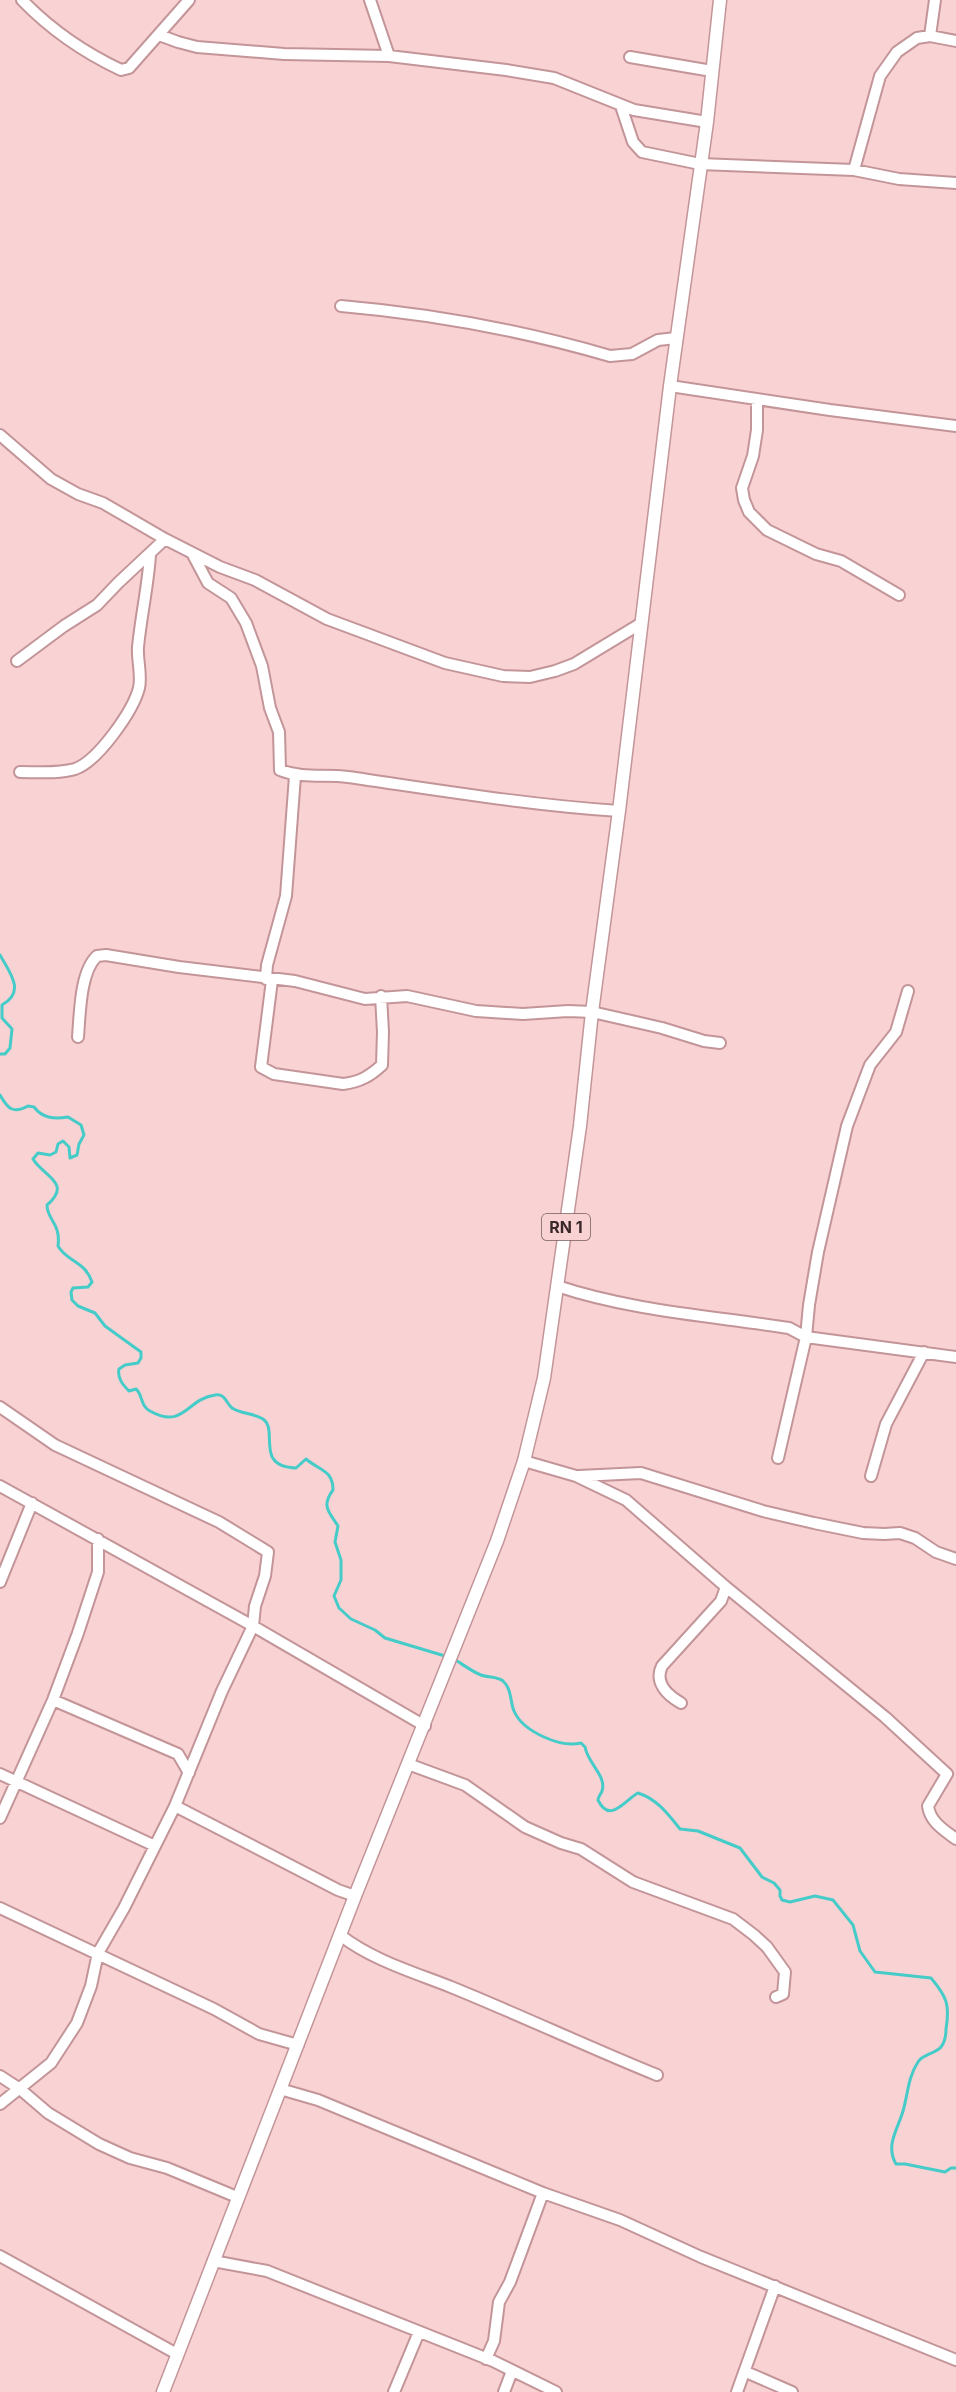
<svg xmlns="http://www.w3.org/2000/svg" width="956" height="2392" font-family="Inter,sans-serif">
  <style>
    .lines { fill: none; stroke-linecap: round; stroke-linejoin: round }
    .stream { stroke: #45ccc9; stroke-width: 3 }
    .minor-casing { stroke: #c39599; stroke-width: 14 }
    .major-casing { stroke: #c39599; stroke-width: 15 }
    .minor { stroke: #fff; stroke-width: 10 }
    .major { stroke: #fff; stroke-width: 12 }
    .labels { text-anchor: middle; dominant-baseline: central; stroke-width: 5; stroke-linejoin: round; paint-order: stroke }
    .shield { fill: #f9d2d4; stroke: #735b5c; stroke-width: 1.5 }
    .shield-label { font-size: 16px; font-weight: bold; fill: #3a2829 }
  </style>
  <rect width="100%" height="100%" fill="#f9d2d4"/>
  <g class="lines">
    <path class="stream" d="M0 955C10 973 26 992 2 1005V1018L12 1029 10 1048 5 1054H0
      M0 1095C8 1109 13 1114 28 1106L34 1107C43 1119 55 1119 68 1117L81 1125 84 1135 79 1144 77 1155 70 1158 69 1147 63 1141 58 1144 56 1152 50 1155 38 1153 33 1159C43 1176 73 1183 47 1205 47 1220 61 1223 58 1246 67 1262 85 1261 92 1282L88 1287 73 1288 71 1292 72 1300 78 1306 95 1313 105 1326 141 1352V1358L138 1363 125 1365 119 1369C117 1378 123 1385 129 1391L136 1389C143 1395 140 1406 150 1411 184 1430 186 1399 215 1395 225 1393 226 1403 232 1408 241 1414 254 1413 263 1419 279 1430 254 1467 296 1468L306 1459C320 1471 333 1470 333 1490 321 1506 329 1512 338 1526L335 1542 341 1560V1580L334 1596 339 1608 351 1619 375 1630 385 1638 445 1656
      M457 1661C465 1666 473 1672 481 1675 489 1678 497 1676 503 1681 512 1689 510 1702 514 1711 523 1732 561 1748 581 1743L585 1747C588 1764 607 1776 602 1791 601 1794 598 1797 598 1800 610 1825 626 1799 638 1793 657 1799 668 1814 680 1829L698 1831 740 1848 762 1877 774 1883 780 1890V1896L782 1900 790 1902 815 1896 833 1900 853 1925 860 1951 875 1972 931 1978C947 1997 950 2005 946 2029 946 2035 945 2042 941 2047 935 2054 923 2054 918 2062 908 2077 908 2094 903 2111 898 2129 885 2145 896 2164H905L945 2172 951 2168H956"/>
    <g class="minor-casing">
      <path id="minor" d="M22 0C50 29 85 53 121 70L129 68 189 0
        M370 0 389 56
        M159 35 178 42 197 47 284 54 389 56 506 70 554 78 634 110 707 122
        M930 36 935 0
        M630 57 712 71
        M621 106 633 142 642 152 700 164 854 170 899 179 956 183
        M854 170 880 76 897 52 917 38 930 36 956 41
        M341 306C434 314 521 330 610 356L632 354 658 340 676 338
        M670 386 830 410 956 426
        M757 400V430L753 456 742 488 744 500 749 512 767 530 816 554 841 561 899 595
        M0 435 51 479 78 494 103 503 165 539 220 567 255 580 327 619 445 663 503 676 530 677 555 671 574 664 640 624
        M192 553 208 583 231 598 246 623 262 666 270 708 279 732 280 770C303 779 325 774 348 777 438 790 528 805 619 811
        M17 661 64 626 97 605 118 583 165 539
        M20 772C37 772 58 774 75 769 98 761 133 711 139 688 142 675 137 660 138 647 141 616 148 586 150 555
        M266 979 267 965 286 896 295 776
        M272 980 261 1067 274 1074 343 1084C360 1082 370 1076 382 1065L383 1032 381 996
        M78 1037C80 1013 80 972 97 956L106 955 179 967 295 981 365 999 407 996 476 1011 523 1014 568 1011 592 1012 662 1028 704 1041 720 1043
        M557 1286C632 1311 712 1316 789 1328L806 1337 956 1357
        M0 1407 55 1445 219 1522 268 1552 265 1576 255 1606 253 1626 222 1691 175 1806 124 1908 98 1953 91 1986 77 2023 51 2063 0 2104
        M778 1458 806 1337 809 1305 818 1252 847 1126 870 1065 896 1032 908 991
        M524 1461 576 1476 626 1500 726 1587 885 1717 947 1774 928 1806C930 1822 944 1830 956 1839
        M579 1476 641 1473 763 1511 814 1523 863 1533 884 1534 900 1533 915 1538 936 1552 956 1559
        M871 1476 886 1424 924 1352
        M0 1486 253 1626 425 1726
        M0 1582 32 1503
        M53 1700 178 1754 189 1773
        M681 1703C667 1695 654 1682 662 1666L721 1601 726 1587
        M408 1764 465 1785 525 1827 561 1843 581 1849 633 1882 733 1919 754 1935 767 1947 785 1972 783 1994 776 1997
        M0 1774 155 1846
        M175 1806 338 1890 355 1896
        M0 1818 53 1700 78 1633 98 1572V1539
        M0 1908 214 2009 259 2034 298 2045
        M340 1935C372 1960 413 1972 451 1987 520 2015 588 2047 657 2075
        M0 2076 20 2089 48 2113 99 2144 130 2158 167 2168 237 2197
        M280 2089 318 2100 543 2193 620 2220 701 2257 956 2360
        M0 2256 177 2354
        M213 2261 267 2271 493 2361 556 2392
        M486 2359 494 2341 499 2302 510 2282 543 2193
        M746 2372 792 2392
        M394 2392 419 2332
        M504 2392 512 2371
        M737 2392 775 2286"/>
    </g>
    <g class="major-casing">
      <path id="major" d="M163 2392 355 1896 497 1541 524 1461 544 1378 580 1126 592 1012 619 811 670 386 707 122 720 0"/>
    </g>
    <use href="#minor" class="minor"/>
    <use href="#major" class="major"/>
  </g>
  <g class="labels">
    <rect class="shield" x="542" y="1214" width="48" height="26" rx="4.5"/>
    <g class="shield-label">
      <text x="566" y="1227">RN 1</text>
    </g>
  </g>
</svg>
